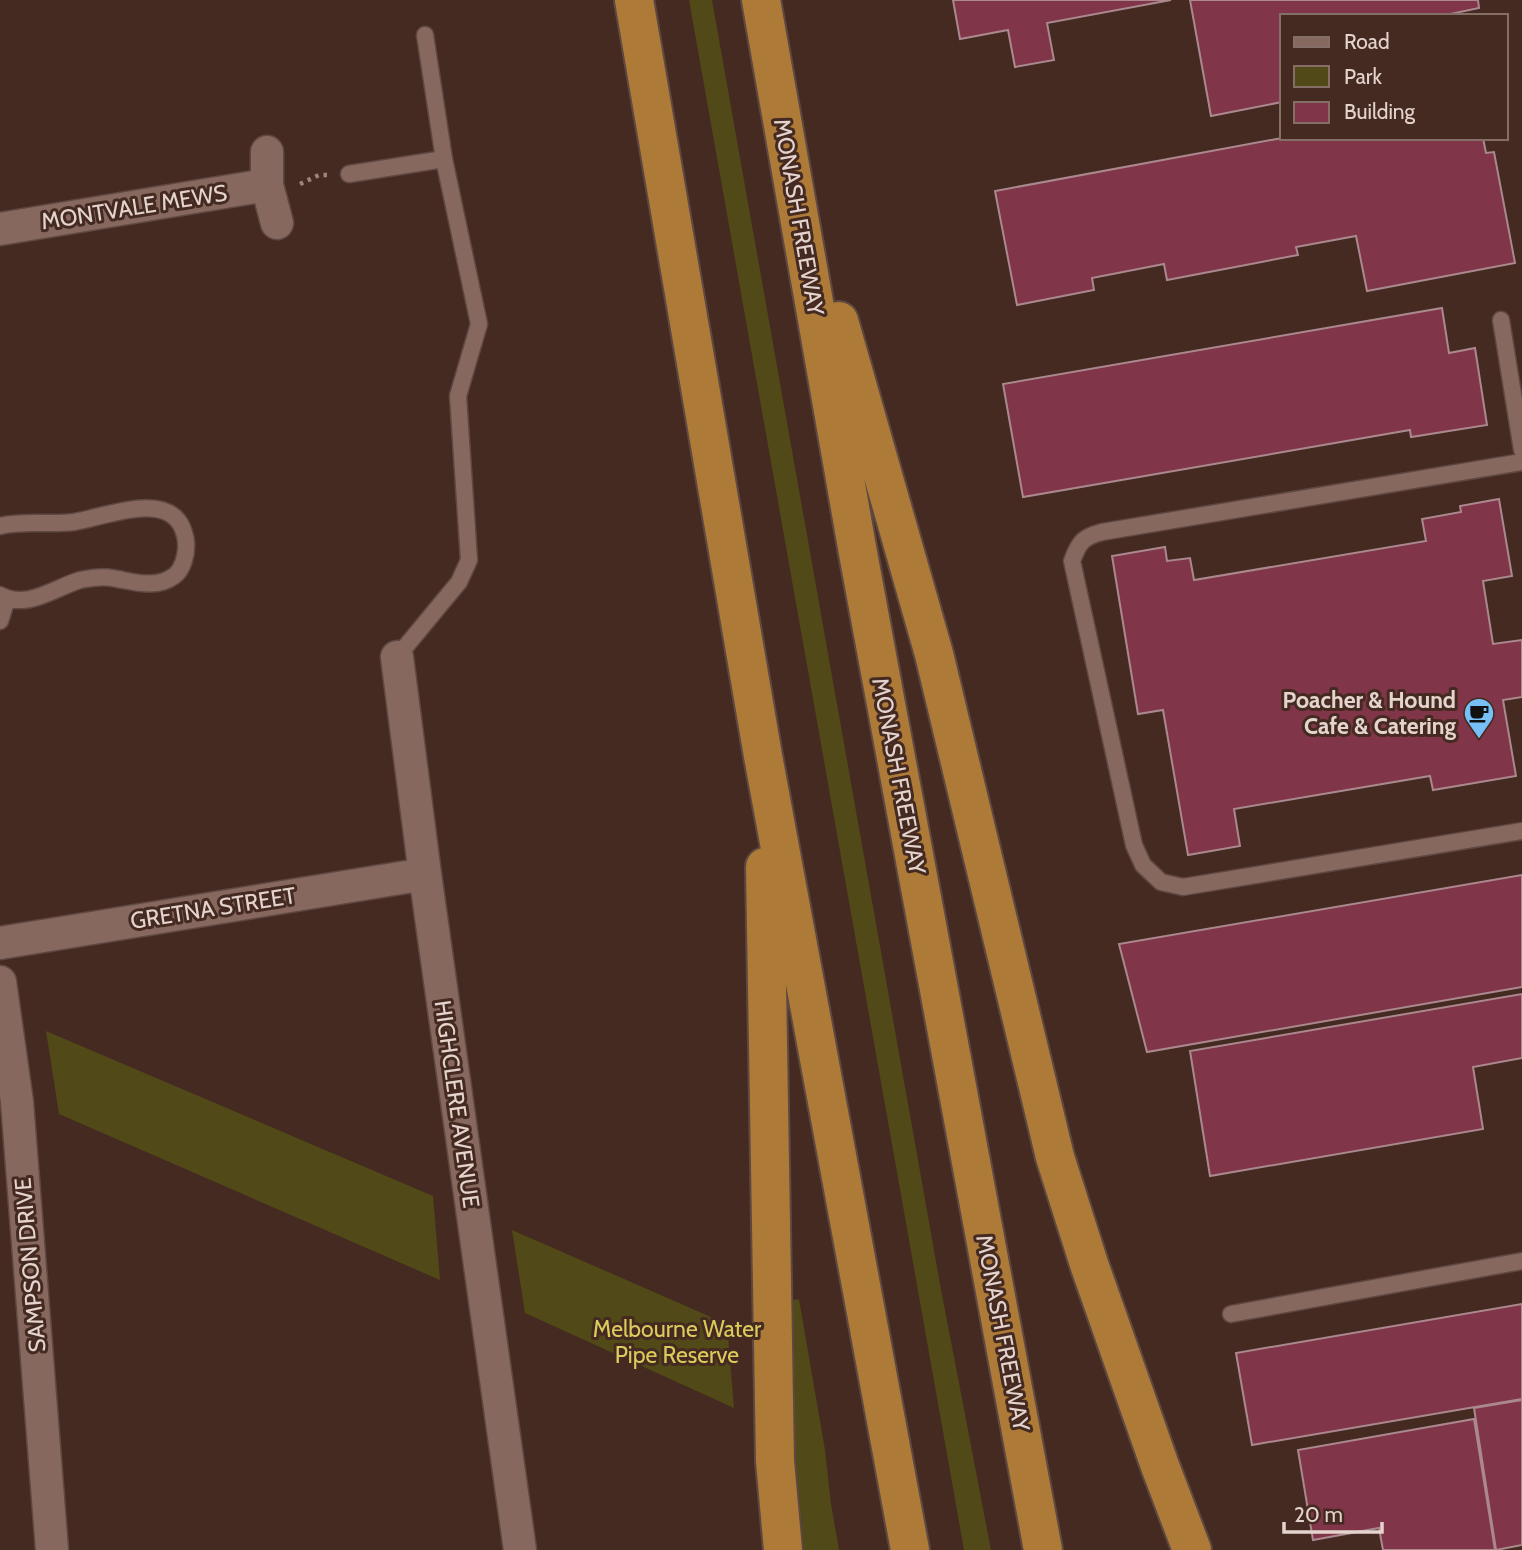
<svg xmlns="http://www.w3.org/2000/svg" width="1522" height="1550" font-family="Cabin,sans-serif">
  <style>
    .green { fill: #514917 }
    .building { fill: #803648; stroke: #aa888e; stroke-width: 2 }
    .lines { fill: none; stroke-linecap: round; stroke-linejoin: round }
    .service-casing { stroke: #5e4841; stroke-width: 19 }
    .minor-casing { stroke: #5e4841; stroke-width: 35 }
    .motorway-casing { stroke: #5e4841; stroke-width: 42 }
    .path { stroke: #9a857d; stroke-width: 4.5; stroke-dasharray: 3.5 5; stroke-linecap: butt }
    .service { stroke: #87685f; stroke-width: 16 }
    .minor { stroke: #87685f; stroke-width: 32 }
    .motorway { stroke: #ad7a38; stroke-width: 38 }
    .labels { text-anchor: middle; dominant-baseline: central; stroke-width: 6; stroke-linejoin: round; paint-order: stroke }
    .street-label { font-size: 23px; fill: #e5d4ce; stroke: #442a21 }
    .poi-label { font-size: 23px; font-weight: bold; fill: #e5d4ce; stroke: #442a21; text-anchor: end }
    .park-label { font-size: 23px; fill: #dbcb5b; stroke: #442a21 }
  </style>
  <rect width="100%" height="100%" fill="#442a21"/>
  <path class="green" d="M689 0H712L940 1284 991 1550H964Z
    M46 1031 433 1196 440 1280 59 1114Z
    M512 1230 727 1324 734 1408 525 1313Z
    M799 1299 825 1450 831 1504 839 1550H804L781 1302Z"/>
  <path class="building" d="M953 0H1171L1047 23 1054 60 1015 67 1008 30 960 39Z
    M1190 0H1478L1479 8 1441 16H1282V102L1211 116Z
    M1282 138H1483L1486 153 1494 152 1515 263 1367 291 1356 236 1296 247 1298 255 1167 280 1164 264 1092 278 1094 290 1017 305 995 191Z
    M1442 308 1449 353 1475 348 1487 425 1411 437 1410 430 1023 497 1003 384Z
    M1499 499 1512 576 1483 581 1493 644 1522 640V697L1503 700 1516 776 1433 790 1430 776 1234 809 1240 846 1188 855 1163 710 1138 714 1112 556 1165 547 1167 561 1190 558 1194 580 1426 541 1422 519 1461 512 1460 506Z
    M1522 875V987L1147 1052 1119 944Z
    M1522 994V1058L1473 1067 1483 1129 1210 1176 1190 1051Z
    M1522 1304V1399L1252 1445 1236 1353Z
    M1522 1400V1545L1496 1550 1474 1408Z
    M1474 1419 1495 1550H1383L1379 1528 1313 1540 1298 1450Z"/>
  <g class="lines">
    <g class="service-casing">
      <path id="service" d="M425 35 444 159
        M349 174 444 159 479 324 458 396 469 560 459 582 397 657
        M1501 320 1522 450
        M1522 462 1102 532C1083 537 1079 542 1072 561L1134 845 1143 865 1161 882 1183 887 1522 831
        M0 526C22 520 50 525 74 522 105 517 165 491 182 527 184 532 186 537 186 543 187 553 183 570 174 576 155 590 132 581 112 578 102 576 90 578 80 580 54 588 27 610 0 595
        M0 621 7 599
        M1231 1314 1522 1261"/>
    </g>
    <g class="minor-casing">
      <path id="minor" d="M267 152V185L277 223
        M0 229 267 185
        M397 657 425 874 520 1550
        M0 943 425 874
        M0 982 17 1102 52 1550"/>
    </g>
    <g class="motorway-casing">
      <path id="motorway" d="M634 0 763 756 910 1550
        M761 0 858 553 1043 1550
        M839 321 934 654 1055 1157 1089 1264 1160 1466 1192 1550
        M765 867 775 1461 783 1550"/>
    </g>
    <path class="path" d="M300 184 319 175H327"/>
    <use href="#service" class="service"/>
    <use href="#minor" class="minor"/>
    <use href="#motorway" class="motorway"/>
  </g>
  <defs>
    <g id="cafe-pin" transform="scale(1.575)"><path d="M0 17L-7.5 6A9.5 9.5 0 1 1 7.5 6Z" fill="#76c0f7" stroke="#442a21"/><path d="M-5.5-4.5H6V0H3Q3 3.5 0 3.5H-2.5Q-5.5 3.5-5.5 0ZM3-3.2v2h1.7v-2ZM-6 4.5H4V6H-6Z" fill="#111"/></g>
  </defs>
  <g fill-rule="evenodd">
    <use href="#cafe-pin" x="1479" y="713"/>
  </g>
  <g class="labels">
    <g class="street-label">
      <text transform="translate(134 207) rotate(-9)">MONTVALE MEWS</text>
      <text transform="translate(799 217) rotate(80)">MONASH FREEWAY</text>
      <text transform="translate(899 776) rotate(79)">MONASH FREEWAY</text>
      <text transform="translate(213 908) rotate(-9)">GRETNA STREET</text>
      <text transform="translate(457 1104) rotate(82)">HIGHCLERE AVENUE</text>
      <text transform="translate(30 1265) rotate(-95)">SAMPSON DRIVE</text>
      <text transform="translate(1003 1333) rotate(79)">MONASH FREEWAY</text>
    </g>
    <g class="poi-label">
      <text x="1456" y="700">Poacher &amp; Hound<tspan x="1456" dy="26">Cafe &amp; Catering</tspan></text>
    </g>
    <g class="park-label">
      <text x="677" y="1329">Melbourne Water<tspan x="677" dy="26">Pipe Reserve</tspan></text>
    </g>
  </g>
  <rect x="1280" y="14" width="228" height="126" fill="#442a21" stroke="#846e66" stroke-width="2"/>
  <rect x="1294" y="37" width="35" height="10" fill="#87685f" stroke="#846e66" stroke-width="2"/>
  <text x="1344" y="49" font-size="21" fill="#e5d4ce">Road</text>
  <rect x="1294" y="66" width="35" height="21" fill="#514917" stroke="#846e66" stroke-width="2"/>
  <text x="1344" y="84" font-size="21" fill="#e5d4ce">Park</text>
  <rect x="1294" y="102" width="35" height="21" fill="#803648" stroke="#846e66" stroke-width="2"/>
  <text x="1344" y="119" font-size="21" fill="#e5d4ce">Building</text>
  <path d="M1284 1522v10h98v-10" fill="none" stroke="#e5d4ce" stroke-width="3.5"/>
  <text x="1294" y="1522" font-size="21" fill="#e5d4ce" stroke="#442a21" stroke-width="5" paint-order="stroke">20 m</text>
</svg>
